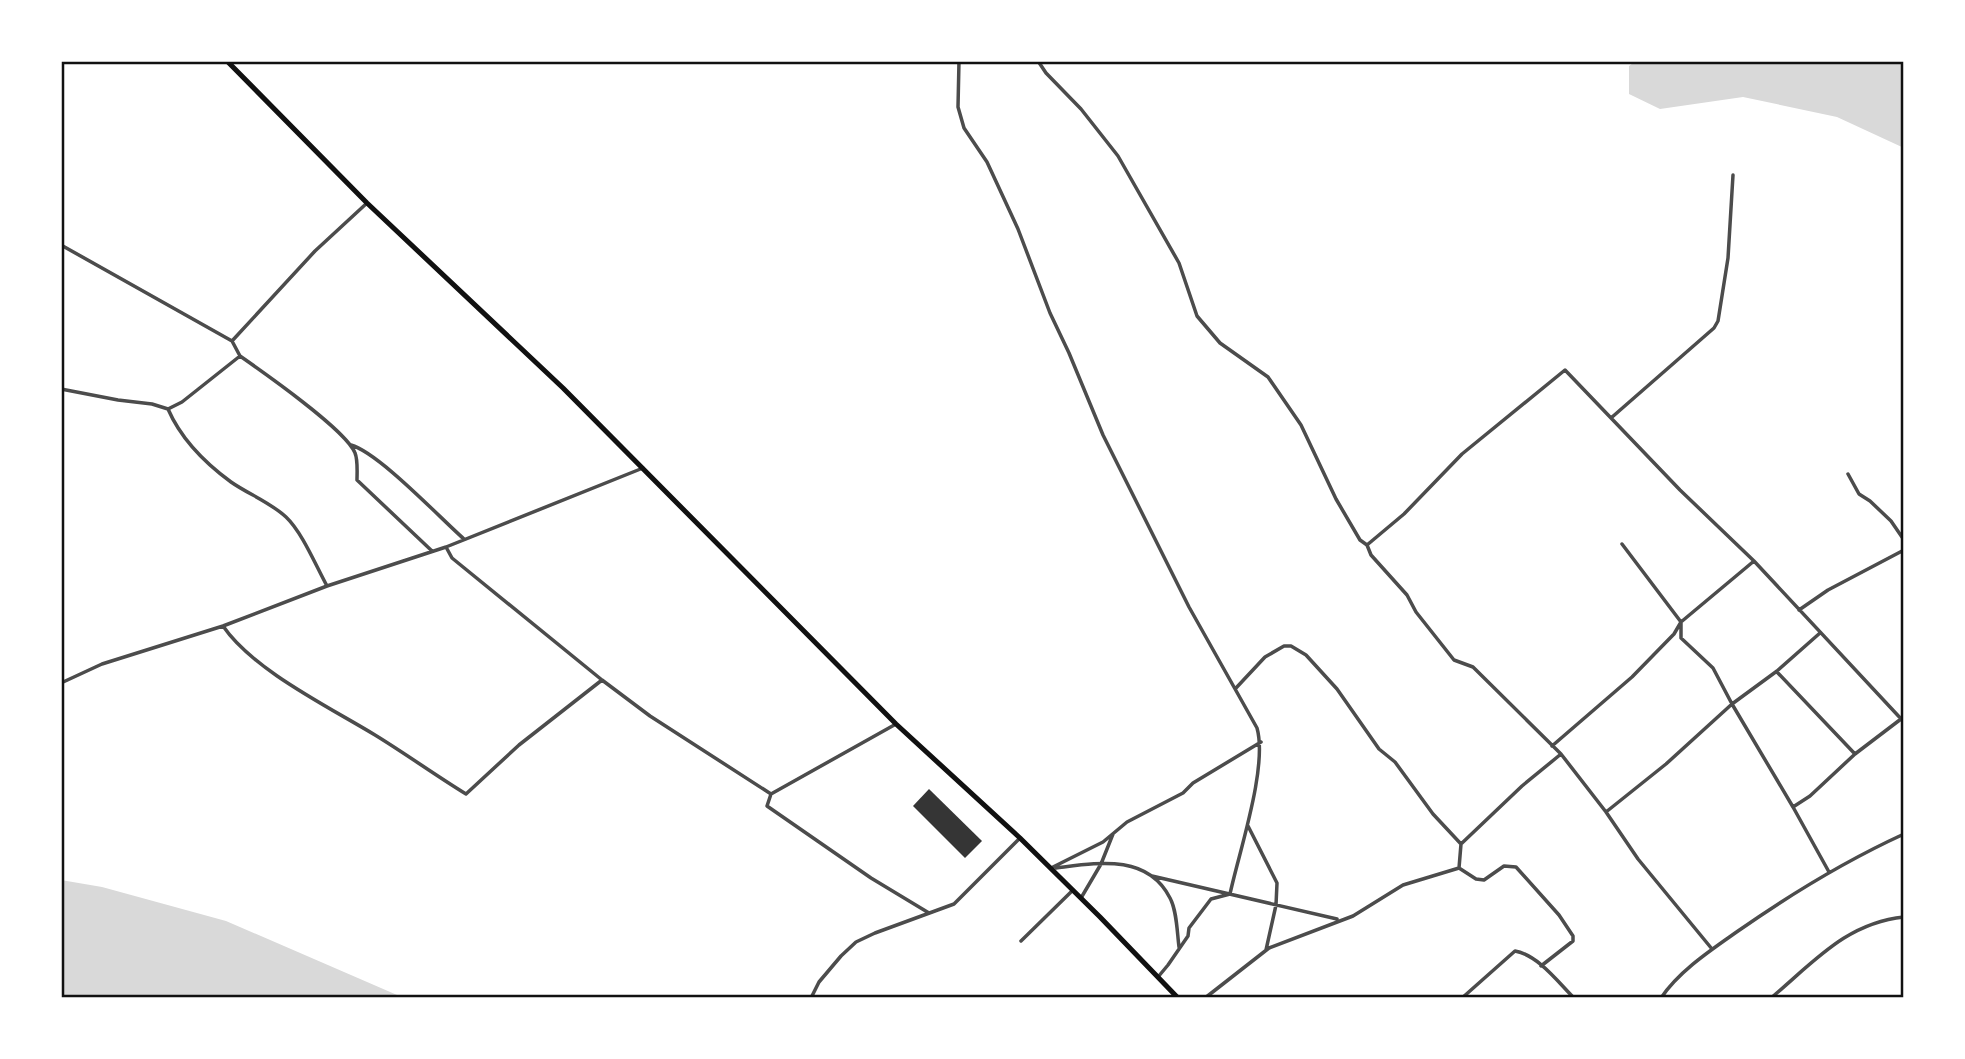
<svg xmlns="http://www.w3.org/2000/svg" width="1965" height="1059" font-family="Manrope,sans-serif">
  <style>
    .water { fill: #d9d9d9 }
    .building { fill: #353535 }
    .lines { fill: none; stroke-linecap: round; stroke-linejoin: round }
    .minor { stroke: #4c4c4c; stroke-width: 3.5 }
    .secondary { stroke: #111; stroke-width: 5 }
    .neatline { fill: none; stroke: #111; stroke-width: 2.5 }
  </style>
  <rect width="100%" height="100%" fill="#fff"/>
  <path class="water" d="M1636 61H1904V148L1837 117 1743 97 1660 109 1629 94V66Z
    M61 880 102 887 226 921 404 998H61Z"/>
  <path class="building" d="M929 789 982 841 965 858 913 806Z"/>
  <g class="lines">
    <path class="minor" d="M959 61 958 107 964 128 987 162 1018 229 1050 313 1069 353 1103 435 1189 607 1257 728C1268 767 1239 852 1230 894L1211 899 1189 928 1188 936 1168 965 1158 977
      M1038 61 1046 73 1081 109 1118 156 1179 263 1197 316 1220 343 1268 377 1301 425 1336 499 1360 540 1367 545 1371 555 1407 595 1416 612 1454 660 1473 667 1561 754 1606 812 1638 859 1712 949
      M61 245 232 341 240 356C263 372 347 431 355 453 358 460 357 472 357 480L432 551
      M232 341 315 251 367 203
      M61 389 118 400 152 404 168 409 182 402 240 356
      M168 409C181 439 205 463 231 482 248 494 270 502 286 517 302 532 316 566 327 586
      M1611 418 1714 328 1718 321 1728 258 1733 175
      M351 445C379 453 439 517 464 539
      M1848 474 1859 494 1870 501 1891 521 1904 540
      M1622 544 1681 622V638L1713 668 1732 704 1793 807 1810 796 1855 754 1901 719
      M1367 545 1404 514 1462 454 1565 370 1680 490 1754 561 1904 722
      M446 547 452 558 602 680 650 716 771 794 896 724
      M1799 610 1828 590 1904 550
      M223 626C253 670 329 707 375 735 406 754 435 775 466 794L519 745 602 680
      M1777 672 1855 754
      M61 683 102 664 223 626 327 586 446 547 643 468
      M1236 688 1265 657 1284 646H1291L1306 655 1337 689 1379 749 1395 762 1433 814 1461 844
      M1552 746 1632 677 1674 634 1681 622 1754 561
      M771 794 767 806 871 878 929 913
      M1793 807 1829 872
      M1606 812 1666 764 1732 704 1777 671 1820 633
      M1248 826 1277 883 1276 905 1266 950
      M1051 868 1103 842 1127 822 1183 793 1193 783 1261 742
      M1056 868C1096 863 1147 853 1170 898 1177 911 1177 932 1179 947
      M1459 868 1476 879 1484 880 1504 866 1516 867 1559 915 1573 936V941L1541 966
      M1152 876 1337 919
      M1081 898 1101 864 1113 834
      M1021 941 1072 891
      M811 998 819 982 841 956 856 942 875 933 954 904 1020 838
      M1205 998 1269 948 1353 916 1403 885 1459 868 1461 844 1522 786 1561 754
      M1462 998 1515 951C1538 955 1558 982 1574 998
      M1661 998C1679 971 1711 950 1738 931 1791 894 1845 861 1904 834
      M1771 998C1814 962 1846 923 1904 917"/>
    <path class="secondary" d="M227 61 367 203 563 388 896 724 1020 838 1100 917 1178 998"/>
  </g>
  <rect width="1965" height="1059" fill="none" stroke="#ffffff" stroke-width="126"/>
  <rect x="63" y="63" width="1839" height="933" class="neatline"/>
</svg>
